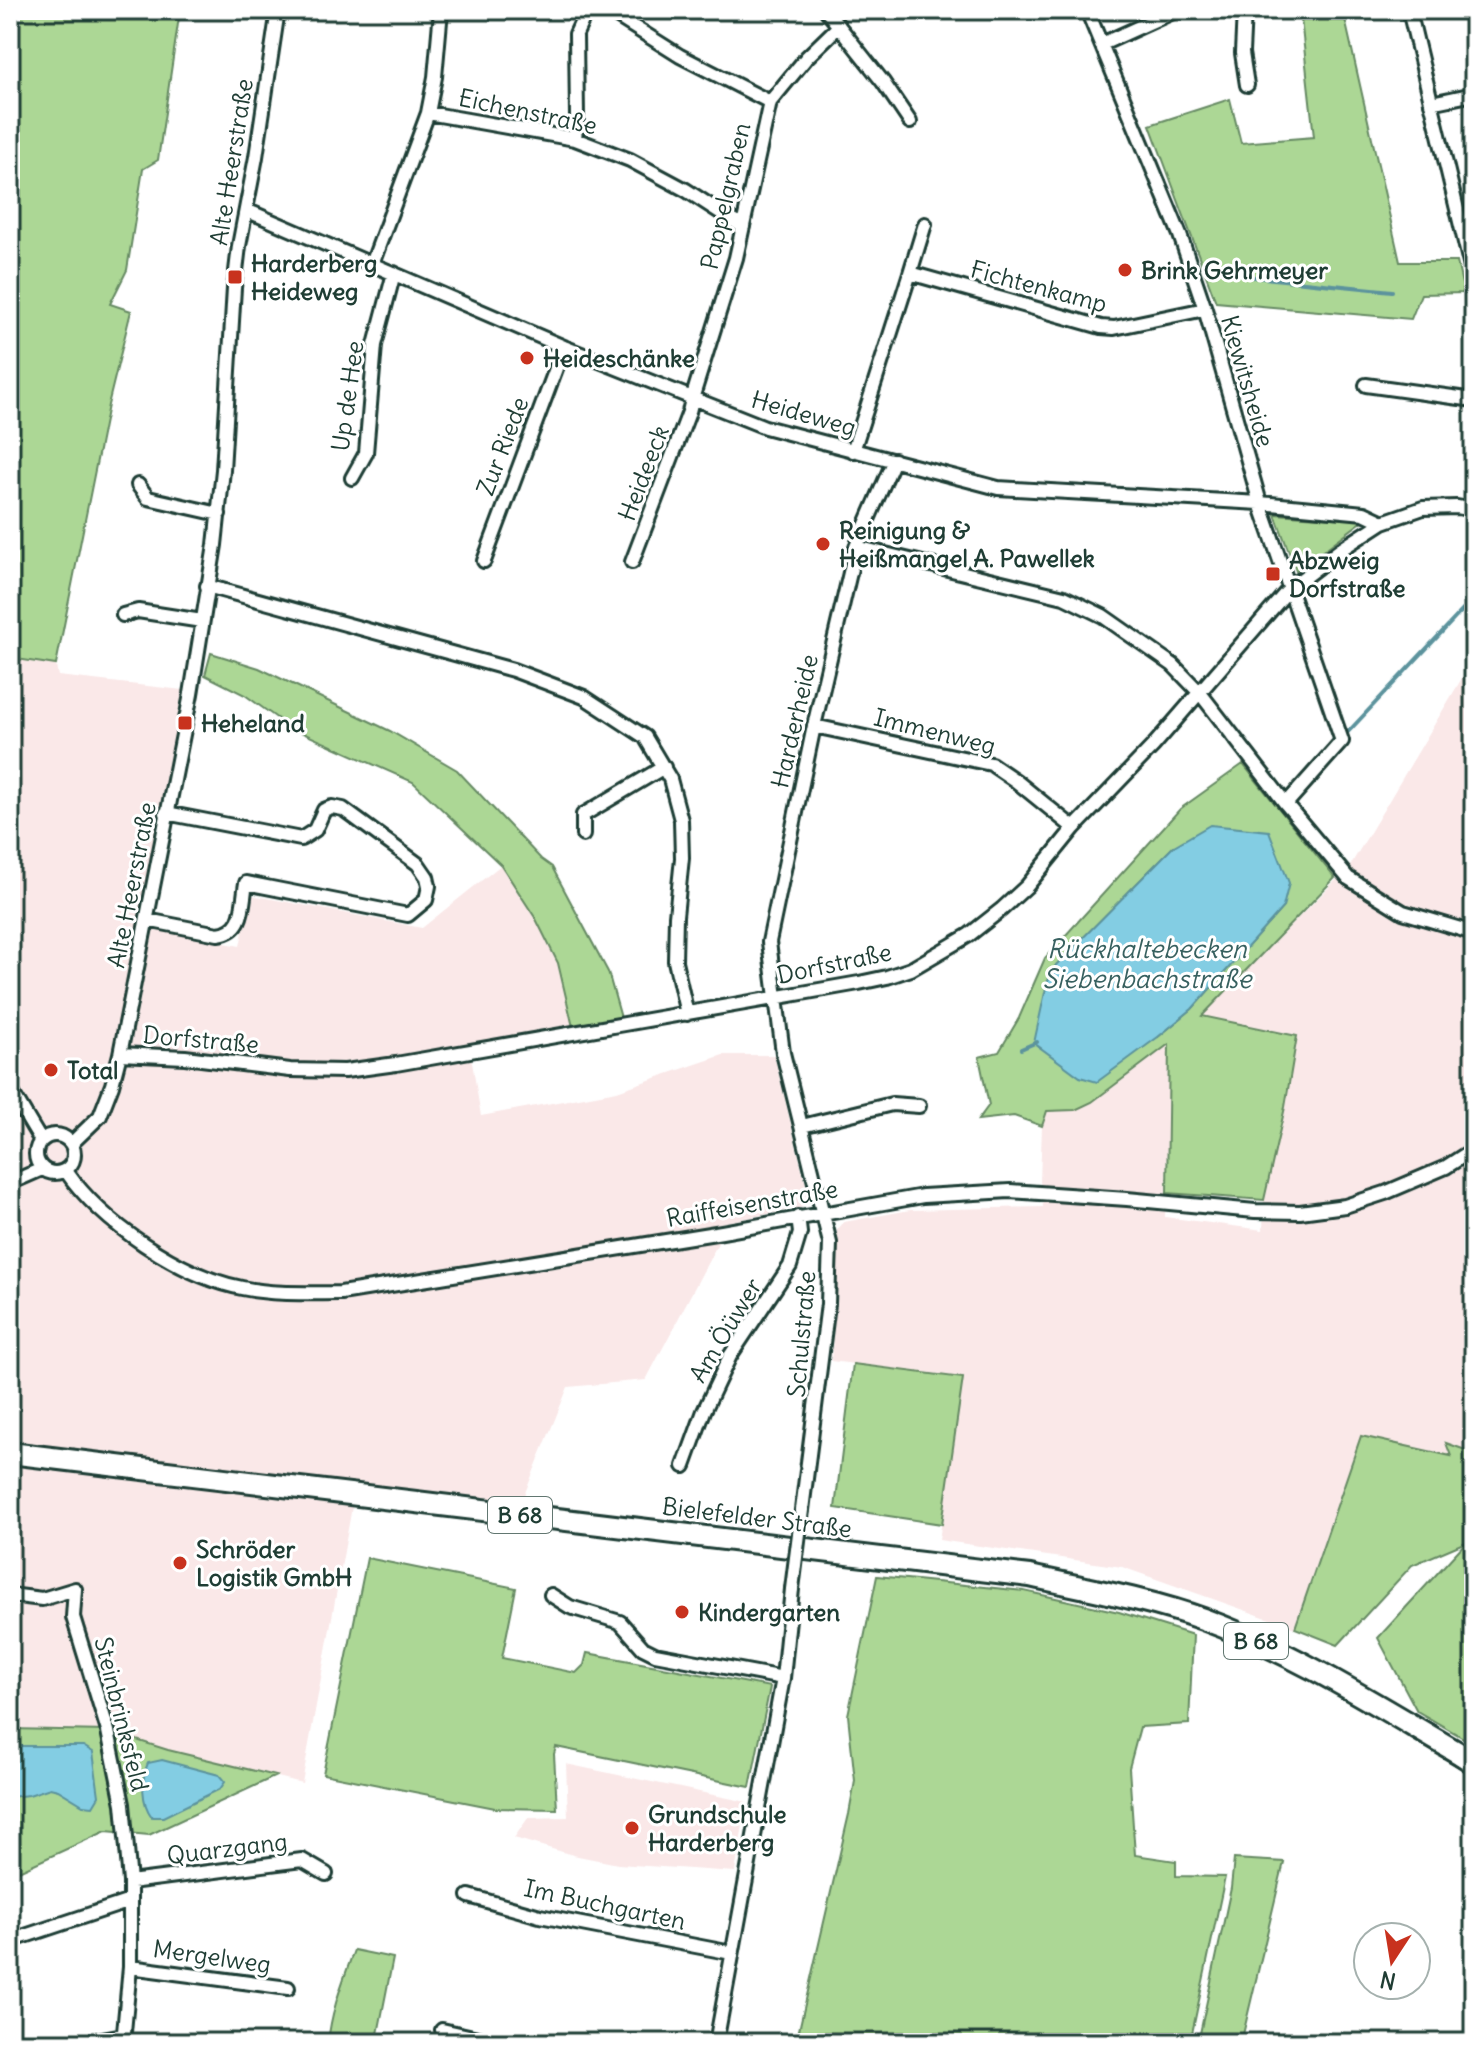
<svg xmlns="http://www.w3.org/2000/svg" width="1484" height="2053" font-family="Delius,sans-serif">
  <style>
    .built { fill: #fae8e8 }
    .green { fill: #acd795; stroke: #668a64; stroke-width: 2; fill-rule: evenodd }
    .water { fill: #83cde3; stroke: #5b939d; stroke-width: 2 }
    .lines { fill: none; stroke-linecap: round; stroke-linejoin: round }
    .stream { stroke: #5b939d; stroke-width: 4 }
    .minor-casing { stroke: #1f3d34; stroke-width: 18 }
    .primary-casing { stroke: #1f3d34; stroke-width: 26 }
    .trunk-casing { stroke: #1f3d34; stroke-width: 26 }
    .minor { stroke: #fff; stroke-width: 12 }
    .primary { stroke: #fff; stroke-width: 20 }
    .trunk { stroke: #fff; stroke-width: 20 }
    .minor-bridge-casing { stroke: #1f3d34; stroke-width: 18; stroke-linecap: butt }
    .minor-bridge { stroke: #fff; stroke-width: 12 }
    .poi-dot { fill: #c8321e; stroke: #fff; stroke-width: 3 }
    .labels { text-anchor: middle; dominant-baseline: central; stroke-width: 6; stroke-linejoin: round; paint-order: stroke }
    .shield { fill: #fff; stroke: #627771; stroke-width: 2 }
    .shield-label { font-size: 22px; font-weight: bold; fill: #1f3d34 }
    .street-label { font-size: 24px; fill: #1f3d34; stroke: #fff }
    .poi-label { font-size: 24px; font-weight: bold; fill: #1f3d34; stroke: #fff; text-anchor: start }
    .water-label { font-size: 26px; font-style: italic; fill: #386160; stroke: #fff }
  </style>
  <rect width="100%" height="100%" fill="#fff"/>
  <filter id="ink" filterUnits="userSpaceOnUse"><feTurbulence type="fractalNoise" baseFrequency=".0125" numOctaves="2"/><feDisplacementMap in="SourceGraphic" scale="16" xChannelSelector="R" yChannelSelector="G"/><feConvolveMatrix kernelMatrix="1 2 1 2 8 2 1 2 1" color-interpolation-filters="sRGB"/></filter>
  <g filter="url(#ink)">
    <path class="built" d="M10 658 56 665 58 676 183 690 137 926 240 946 251 895 422 928 501 865 536 919 558 963 573 1027 469 1044 481 1116 617 1091 723 1055H774L808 1194 802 1207 716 1224 718 1243 646 1380 568 1387 516 1515 354 1496 302 1783 168 1750 108 1731 10 1729Z
      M1474 658V1453L1446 1444 1452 1456 1361 1436 1295 1628 1122 1567 939 1540 963 1378 831 1361 837 1290V1230L844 1222 910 1210 1043 1207 1040 1181 1042 1126 1047 1111 1075 1110 1092 1102 1170 1044 1165 1217 1263 1230 1264 1200 1285 1107 1297 1037 1201 1016 1350 866Z
      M566 1764 747 1802 735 1872 618 1864 573 1855 514 1838 528 1818 568 1817Z"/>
    <path class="green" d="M10 10H180L158 160 143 169 127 270 110 304 131 311 108 405 56 665 10 658Z
      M1300 10H1343L1400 262H1457L1464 293 1421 294 1411 319 1216 302 1150 125 1230 99 1241 143 1314 137Z
      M1275 514 1364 520 1296 571Z
      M211 653 259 668 390 731 457 770 541 859 552 867 608 972 621 1018 573 1027 558 963 536 919 501 865 413 782 289 727 245 695 205 675Z
      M1243 764 1335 878 1202 1016 1297 1036 1285 1107 1264 1200 1167 1193 1169 1044 1092 1102 1075 1110 1047 1111 1042 1126 1014 1116 978 1120 989 1105 979 1057 999 1052 1019 1018 1045 958 1180 809ZM1174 846 1283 907 1192 1009 1158 1037 1047 983 1056 965Z
      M853 1364 963 1378 942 1524 835 1508Z
      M1361 1436 1451 1456 1446 1443 1474 1453V1744L1417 1711 1378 1638 1466 1542 1412 1565 1338 1645 1295 1628Z
      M367 1558 516 1588 502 1658 576 1673 584 1665 587 1653 770 1687 750 1787 556 1747 554 1754 557 1809 495 1808 323 1774Z
      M877 1576 1024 1591 1119 1612 1193 1635 1189 1724 1140 1727 1129 1768 1135 1855 1176 1861V1876L1225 1877 1190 2043H796L849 1814 855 1781 848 1715Z
      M10 1729 108 1731 168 1750 276 1776 149 1835 106 1831 10 1875Z
      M1234 1859 1284 1862 1241 2043H1198L1231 1888Z
      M354 1950 393 1958 378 2034 379 2043H328C331 2011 343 1981 354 1950Z"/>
    <path class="water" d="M1210 825 1269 831 1289 883 1283 907 1192 1009 1158 1037 1097 1082 1080 1077 1034 1043 1047 983 1056 965 1174 846Z
      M10 1746H83L93 1752 99 1796 93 1806 83 1805 58 1790 50 1788 29 1795 10 1797Z
      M162 1760 219 1775 225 1782 220 1789 163 1817H152C141 1803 141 1779 148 1763Z"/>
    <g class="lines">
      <path class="stream" d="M1245 276 1392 291
        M1348 732 1474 598
        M1021 1049 1037 1042"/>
      <g class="minor-casing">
        <path id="minor" d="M607 10 680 56 770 102
          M826 10 883 82 910 122
          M1087 10 1180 235 1205 309 1260 503 1342 741 1286 804
          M1244 10 1242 53 1247 85
          M1409 10 1474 280
          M1102 44 1177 10
          M1431 103 1474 94
          M428 113 575 139 630 160 686 190 743 227
          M575 139 577 117 576 34 587 10
          M246 210 564 347 765 427 998 488 1260 503 1364 513 1383 522
          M372 264 428 113 435 77 441 10
          M910 273 925 224
          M1366 385 1474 400
          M853 451 910 273 1101 327 1114 328 1205 309
          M352 478 366 453 375 345 394 273
          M138 485 148 498 219 514
          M856 547 1064 597 1103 616 1173 665 1200 693 1286 804 1348 878 1403 912 1474 933
          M484 561 564 347
          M632 562 689 412 692 399 736 258 770 102 807 57 839 26
          M207 586 513 670 584 697 645 737 670 779 681 820 682 858 676 916 675 961 687 1014
          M123 615 138 611 202 621
          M814 726 991 764 1016 781 1074 828
          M583 835V815L664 767
          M147 920 218 934C245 931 242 905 246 883L408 915 426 900 429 886 427 877 418 864 343 809 332 807 324 810 315 830 301 839 166 813
          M120 1054 185 1057 290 1070 345 1071 396 1064 859 983 887 977 911 969 969 935 1002 909 1027 886 1074 828 1153 746 1290 588 1340 550 1383 522 1423 508 1457 507 1474 510
          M10 1089 41 1141
          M802 1126 892 1104 919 1106
          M36 1154a19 19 0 1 1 38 0a19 19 0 1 1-38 0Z
          M72 1143 100 1116 112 1085 120 1054 191 694 215 545 223 470 234 288 239 246 256 157 278 10
          M66 1171C102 1223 180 1276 242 1288 275 1295 307 1293 341 1293L722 1232 923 1196 1010 1191 1127 1199 1255 1211 1300 1212 1345 1206 1385 1193 1446 1167 1474 1149
          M10 1183 42 1169
          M684 1466 704 1411 730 1356 790 1266 800 1233 798 1217
          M802 1510 828 1304 830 1243 783 1053 769 942 814 726 856 547 894 460
          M10 1595 42 1599 75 1589 73 1617 108 1731 123 1804 130 1882V1967L123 2043
          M551 1595 570 1607 620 1622 643 1648 655 1654 783 1678
          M130 1882 302 1860 326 1874
          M469 1896 540 1916 732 1953
          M10 1941 130 1901
          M130 1967 288 1988
          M442 2030 500 2043
          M81 2043 123 2035
          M716 2043 783 1678 792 1589"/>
      </g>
      <g class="primary-casing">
        <path id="primary" d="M10 1453 1030 1576C1088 1589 1147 1599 1203 1619 1301 1655 1384 1710 1474 1762"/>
      </g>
      <g class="trunk-casing">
        <path id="trunk" d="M1462 1755 1474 1763"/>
      </g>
      <use href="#minor" class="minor"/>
      <use href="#primary" class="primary"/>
      <use href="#trunk" class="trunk"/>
      <g class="minor-bridge-casing">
        <path id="minor-bridge" d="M792 1589 802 1510"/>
      </g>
      <use href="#minor-bridge" class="minor-bridge"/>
    </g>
  </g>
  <g class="poi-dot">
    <circle cx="1125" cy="270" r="8"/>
    <rect x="227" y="269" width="16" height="16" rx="4"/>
    <circle cx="527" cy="358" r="8"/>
    <circle cx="823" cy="544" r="8"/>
    <rect x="1265" y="566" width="16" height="16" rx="4"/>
    <rect x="177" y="715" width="16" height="16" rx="4"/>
    <circle cx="51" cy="1070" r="8"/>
    <circle cx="180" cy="1563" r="8"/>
    <circle cx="682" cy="1612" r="8"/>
    <circle cx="632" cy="1828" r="8"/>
  </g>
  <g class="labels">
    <g class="shield">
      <rect x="488" y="1497" width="64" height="36" rx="6"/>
      <rect x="1224" y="1623" width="64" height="36" rx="6"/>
    </g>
    <g class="shield-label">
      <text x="520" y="1515">B 68</text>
      <text x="1256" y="1641">B 68</text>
    </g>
    <g class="street-label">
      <text transform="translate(528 111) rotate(12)">Eichenstraße</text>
      <text transform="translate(231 162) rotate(-81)">Alte Heerstraße</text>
      <text transform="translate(725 196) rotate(-77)">Pappelgraben</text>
      <text transform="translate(1039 286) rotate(15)">Fichtenkamp</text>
      <text transform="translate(1248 381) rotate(74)">Kiewitsheide</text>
      <text transform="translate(347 396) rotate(-82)">Up de Hee</text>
      <text transform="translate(804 413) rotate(16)">Heideweg</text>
      <text transform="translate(502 446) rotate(-69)">Zur Riede</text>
      <text transform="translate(643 473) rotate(-69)">Heideeck</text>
      <text transform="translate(794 721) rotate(-77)">Harderheide</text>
      <text transform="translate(935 731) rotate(14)">Immenweg</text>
      <text transform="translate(131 885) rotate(-79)">Alte Heerstraße</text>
      <text transform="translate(834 963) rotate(-12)">Dorfstraße</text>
      <text transform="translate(201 1039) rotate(5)">Dorfstraße</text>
      <text transform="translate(752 1203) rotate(-10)">Raiffeisenstraße</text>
      <text transform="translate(725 1330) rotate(-59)">Am Öüwer</text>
      <text transform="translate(801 1334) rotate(-85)">Schulstraße</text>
      <text transform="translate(757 1517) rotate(7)">Bielefelder Straße</text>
      <text transform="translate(122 1714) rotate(76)">Steinbrinksfeld</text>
      <text transform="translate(227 1848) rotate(-7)">Quarzgang</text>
      <text transform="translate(605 1904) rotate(12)">Im Buchgarten</text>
      <text transform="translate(212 1956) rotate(8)">Mergelweg</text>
    </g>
    <g class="poi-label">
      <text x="251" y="263">Harderberg<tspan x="251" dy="28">Heideweg</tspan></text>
      <text x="1141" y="270">Brink Gehrmeyer</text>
      <text x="543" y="358">Heideschänke</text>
      <text x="839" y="530">Reinigung &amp;<tspan x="839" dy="28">Heißmangel A. Pawellek</tspan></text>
      <text x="1289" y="560">Abzweig<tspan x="1289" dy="28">Dorfstraße</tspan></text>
      <text x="201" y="723">Heheland</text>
      <text x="67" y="1070">Total</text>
      <text x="196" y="1549">Schröder<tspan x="196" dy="28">Logistik GmbH</tspan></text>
      <text x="698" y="1612">Kindergarten</text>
      <text x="648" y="1814">Grundschule<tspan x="648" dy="28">Harderberg</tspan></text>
    </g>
    <g class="water-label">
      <text x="1147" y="948">Rückhaltebecken<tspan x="1147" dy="30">Siebenbachstraße</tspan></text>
    </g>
  </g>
  <rect width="1484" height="2053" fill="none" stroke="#fff" stroke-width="40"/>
  <rect x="20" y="20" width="1444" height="2013" fill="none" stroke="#1f3d34" stroke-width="3" filter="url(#ink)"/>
  <g transform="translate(1392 1961) rotate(192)"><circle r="38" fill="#ffffff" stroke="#a5b1ae" stroke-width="2"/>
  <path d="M0-6L14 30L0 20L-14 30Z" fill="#c8321e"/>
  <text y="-12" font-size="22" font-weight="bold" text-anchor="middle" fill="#1f3d34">N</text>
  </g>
</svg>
